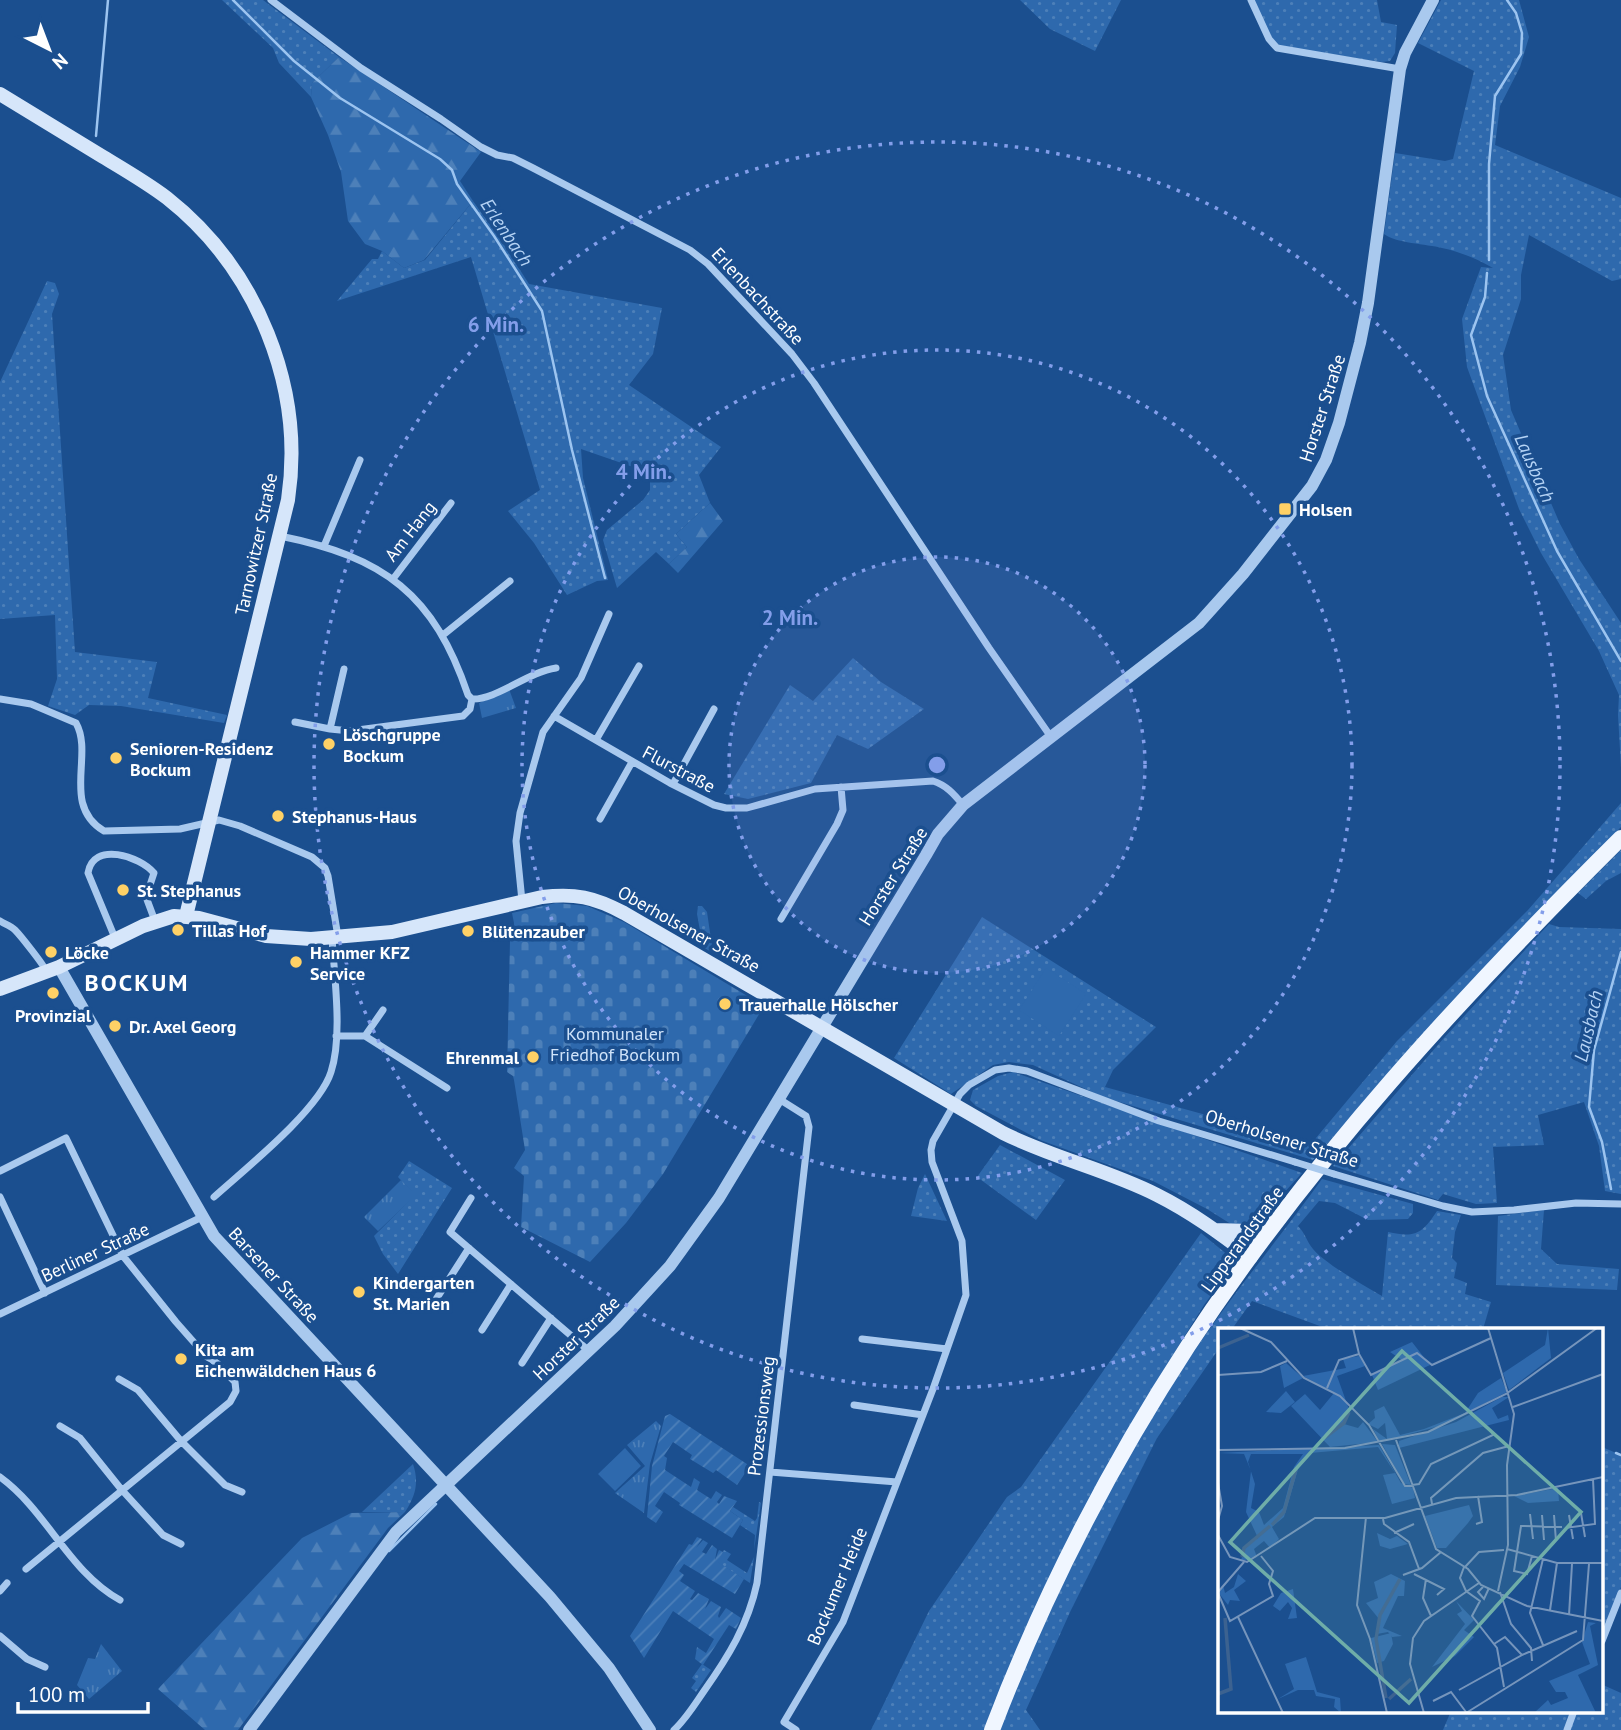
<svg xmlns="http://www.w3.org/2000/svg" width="1621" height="1730" font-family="'PT Sans',sans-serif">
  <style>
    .grass { fill: url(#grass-dots) }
    .forest { fill: url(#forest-firs) }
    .cemetery { fill: url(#cemetery-stones) }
    .park { fill: url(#park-tufts) }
    .garden { fill: url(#garden-furrows) }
    .pitch { fill: #2e69ad }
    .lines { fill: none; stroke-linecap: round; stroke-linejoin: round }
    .stream { stroke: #9cc4f0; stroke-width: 2.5 }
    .minor { stroke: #a9c9ee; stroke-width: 7 }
    .tertiary { stroke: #a9c9ee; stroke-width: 12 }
    .secondary { stroke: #d6e6fa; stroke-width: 14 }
    .primary { stroke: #f0f6ff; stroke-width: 16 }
    .minor-bridge { stroke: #a9c9ee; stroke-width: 7 }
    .ring { fill: none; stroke: #839eea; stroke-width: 3.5; stroke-dasharray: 3.5 7 }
    .poi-dot { fill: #ffd166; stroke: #1b4f8f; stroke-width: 2.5 }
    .labels { text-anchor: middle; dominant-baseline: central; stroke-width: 7; stroke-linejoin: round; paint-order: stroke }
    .street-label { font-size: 18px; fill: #fff; stroke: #1b4f8f }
    .poi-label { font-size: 18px; font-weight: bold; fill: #fff; stroke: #1b4f8f; text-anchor: start }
    .park-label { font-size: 18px; fill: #cfe3fa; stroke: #1b4f8f }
    .water-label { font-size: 19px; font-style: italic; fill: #b5d3f5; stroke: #1b4f8f }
    .district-label { font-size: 24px; font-weight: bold; letter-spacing: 2px; fill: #fff; stroke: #1b4f8f }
    .inset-river { fill: none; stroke: #3c6290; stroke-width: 3.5 }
    .inset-road { fill: none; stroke: #7695bc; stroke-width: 2 }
    .view { fill: #6fada8; fill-opacity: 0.15; stroke: #6fada8; stroke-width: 3.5 }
    .inset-edge { fill: none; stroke: #fff; stroke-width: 3.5 }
    .centre { fill: #839eea; stroke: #1b4f8f; stroke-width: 3.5 }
    .ring-label { font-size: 21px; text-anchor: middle; font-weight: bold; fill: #839eea; stroke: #1b4f8f; stroke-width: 7; stroke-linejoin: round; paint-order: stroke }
  </style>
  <defs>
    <pattern id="grass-dots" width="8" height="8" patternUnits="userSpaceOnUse" patternTransform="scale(1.75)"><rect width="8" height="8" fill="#2e69ad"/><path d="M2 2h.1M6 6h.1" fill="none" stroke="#4d80b9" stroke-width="1.8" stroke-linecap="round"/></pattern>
    <pattern id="forest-firs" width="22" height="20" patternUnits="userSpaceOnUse" patternTransform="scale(1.75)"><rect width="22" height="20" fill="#2e69ad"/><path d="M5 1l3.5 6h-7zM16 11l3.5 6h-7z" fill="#4d80b9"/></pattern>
    <pattern id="cemetery-stones" width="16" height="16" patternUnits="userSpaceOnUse" patternTransform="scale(1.75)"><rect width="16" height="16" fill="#2e69ad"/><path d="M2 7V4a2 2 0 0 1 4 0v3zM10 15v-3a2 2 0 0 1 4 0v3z" fill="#4d80b9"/></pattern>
    <pattern id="park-tufts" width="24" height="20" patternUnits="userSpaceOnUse" patternTransform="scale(1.75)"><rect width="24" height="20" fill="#2e69ad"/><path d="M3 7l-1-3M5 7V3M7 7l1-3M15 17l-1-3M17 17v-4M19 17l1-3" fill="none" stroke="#4d80b9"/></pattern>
    <pattern id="garden-furrows" width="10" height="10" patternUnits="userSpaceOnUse" patternTransform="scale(1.75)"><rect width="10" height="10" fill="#2e69ad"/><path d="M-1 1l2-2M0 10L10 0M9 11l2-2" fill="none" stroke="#4d80b9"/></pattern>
  </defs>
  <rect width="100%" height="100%" fill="#1b4f8f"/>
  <path class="grass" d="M222 0H263L339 57 312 83 311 97 279 63 273 48Z
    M1020 0H1121L1095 51 1050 29Z
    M1254 0H1377L1381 22 1397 25 1395 53 1390 61 1382 62 1282 47C1266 39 1261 15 1254 0Z
    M1441 0H1519L1529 37 1520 67 1500 106 1495 145 1621 198V279L1612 281 1529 235 1521 275V299L1503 355 1511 410 1560 524 1579 559 1621 623V767L1618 715 1619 695 1599 651 1541 553 1519 509 1467 367 1462 319 1481 267 1493 268C1477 259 1461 252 1442 248 1427 244 1395 243 1384 234L1395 153 1445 161 1453 159 1474 71 1418 43Z
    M473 201 497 234 529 284 662 308 653 354 629 385 721 447 699 475 710 503 676 534 687 547 669 564 656 552 617 588 603 540 607 530 643 500 650 490V468L633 467 581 449 583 478 608 580 597 581 567 595 534 543 508 511 540 490 471 257 337 301 372 259H378L382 251 404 268 425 260Z
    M47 281 55 283 59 294 52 314 75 652 157 662 148 698 227 715 224 723 121 706 89 705 75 715 48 706 57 679 55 615 0 619V382Z
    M853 658 881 682 924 709 868 749 837 735 811 783 748 799 724 794 790 685 813 701Z
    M1621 803V827C1515 935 1412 1046 1313 1160L1103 1097 1033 1065 1009 1062 993 1065 951 1094 894 1058 982 917 1156 1027 1113 1070 1105 1087 1311 1144 1397 1041 1528 910Z
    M1621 850V873L1606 881 1586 899 1578 893Z
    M698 906H702L707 912 713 953 703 947 697 914Z
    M1549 924 1559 927 1621 929V1194L1605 1191 1599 1146 1584 1102 1538 1115 1544 1145 1493 1147 1497 1203 1476 1204 1443 1194 1438 1200 1333 1166 1443 1039Z
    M1013 1072 1302 1173 1260 1219 1251 1224 1234 1226 1207 1209 1153 1181 1040 1140 976 1106 970 1100 973 1090 998 1076Z
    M1000 1145 1065 1180 1036 1220 977 1177Z
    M409 1161 452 1188 398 1274 383 1254 374 1236 415 1195 398 1177Z
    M925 1174 947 1221 911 1216 918 1188Z
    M1322 1179 1413 1204V1213L1408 1219 1368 1220 1335 1203 1319 1201 1298 1226C1305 1233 1307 1242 1313 1249 1324 1263 1365 1286 1382 1296L1388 1232C1415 1238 1422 1234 1437 1211L1461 1215 1455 1232 1452 1258 1457 1263 1454 1278 1467 1283 1465 1294 1491 1302 1483 1329H1328L1252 1301 1232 1329H1220V1347L1157 1438 1071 1610 1026 1710 1040 1730H999C1050 1604 1107 1485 1181 1371 1224 1304 1276 1243 1322 1179Z
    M1544 1210 1541 1249 1557 1264 1619 1269 1617 1290 1496 1285 1498 1216Z
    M1201 1233 1229 1256V1270L1204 1305 1151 1390 996 1698 984 1730H871L929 1611 1007 1497 1021 1487Z
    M1602 1447 1621 1455V1587L1602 1635Z
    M413 1464C419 1482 416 1495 405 1512H362Z
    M759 1502 761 1503 754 1550 755 1535 740 1525 743 1520 730 1511 733 1507 755 1521 757 1518Z
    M724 1550 731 1554 727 1560 747 1573 754 1557 750 1583 717 1562Z
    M702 1664 711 1670 696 1692 691 1688 696 1681 692 1678Z
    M1603 1685 1621 1693V1730H1569L1577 1711H1602Z
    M1451 1711H1572L1564 1730H1443Z"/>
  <path class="forest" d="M339 57 481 152 460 181 473 201 424 260 404 268 382 251 365 244 348 221 341 172 328 135 311 97 312 83Z
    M710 503 723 521 678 573 669 564 687 547 676 534Z
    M405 1512 388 1528 238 1730H205L158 1689 302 1538 351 1513Z"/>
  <path class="cemetery" d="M556 903 587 906 624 922 764 1006 663 1174 626 1223 590 1262 521 1227 524 1176 514 1168 525 1150 514 1080 513 1076 507 1072 510 941H513L514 923 512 913Z"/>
  <path class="park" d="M509 689 516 708 482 718 479 703Z
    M401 1180 416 1195 378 1231 364 1217Z
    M656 1421 661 1426 650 1464 644 1513 615 1493 645 1466 627 1445Z
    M101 1644 122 1671 89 1699 77 1685 88 1658 95 1659Z"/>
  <path class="garden" d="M670 1414 750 1466 737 1485 716 1470 713 1473 690 1459 692 1455 673 1442 664 1456 667 1458 665 1470 691 1487 694 1478 700 1482 697 1490 711 1499 716 1491 722 1495 717 1502 719 1504 724 1496 737 1501 730 1511 743 1520 732 1538 679 1505 680 1503 664 1492 655 1506 663 1512 656 1523 647 1517 652 1466 665 1416Z
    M697 1537 702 1539 696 1548 703 1540 708 1543 702 1552 706 1554 712 1545 717 1549 715 1560 719 1550 723 1552 718 1562 744 1579 735 1594 684 1564 679 1571 684 1575 680 1581 695 1591 690 1599 692 1600 698 1593 709 1599 705 1609 711 1601 721 1607 718 1616 719 1618 726 1608 741 1618 736 1629 729 1625 703 1665 695 1659 697 1647 706 1653 714 1639 673 1611 644 1658 630 1636 689 1544 692 1545Z"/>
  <path class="pitch" d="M1046 968 1086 994 1059 1036 1019 1010Z
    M625 1448 641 1466 615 1491 598 1474Z"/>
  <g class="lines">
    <path class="stream" d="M233 0 294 61 340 98 440 159 452 170 457 184 494 236 542 311 572 450 605 578
      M96 136 108 0
      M1489 260V164L1495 96 1521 54 1522 33 1516 13 1507 0
      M1487 273 1485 297 1471 335 1487 396 1557 551 1621 661
      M1611 1189 1602 1142 1589 1107 1594 1050 1621 952
      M1616 1453 1621 1455
      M389 1551 436 1504"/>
    <path class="minor" d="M271 0 361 68 441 119 481 147 497 155 513 158 533 168 690 250 708 264 792 354 814 383 989 648 1051 737
      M1251 0 1269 39 1277 48 1400 69
      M280 536C384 557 434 594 468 695L472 699 470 709 463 716 350 731 330 729 344 669
      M324 546 360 460
      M393 579 451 503
      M443 635 510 581
      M0 699 31 704 76 723C94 755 61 805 104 831L180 829 219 820 240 826 312 857 325 868 328 876 338 937
      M472 699C496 700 528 672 556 668
      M554 716 670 783 714 805 726 808H747L815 789 933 781C946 785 954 794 963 805
      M295 722 330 729
      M596 740 639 666
      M673 784 714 709
      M600 819 632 762
      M522 901 516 841 520 813 543 732 581 678 609 614
      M781 919 837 824 843 810 841 787
      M0 921C5 924 11 926 15 930 20 935 44 965 46 971
      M115 938 88 873C93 841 140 856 154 873L146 897 155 921
      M336 1036H365L447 1088
      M365 1036 383 1010
      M0 1171 66 1138 123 1256 176 1322 206 1356 218 1364 235 1382 236 1391 230 1402 26 1569
      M1334 1174 1443 1206 1472 1212 1514 1210 1576 1203 1621 1204
      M0 1197 45 1293
      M214 1197C245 1169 319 1110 331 1072 343 1035 334 976 332 937
      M471 1198 450 1232 589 1351
      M433 1304 469 1248
      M0 1314 202 1217
      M482 1330 511 1284
      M862 1339 947 1349
      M522 1363 551 1318
      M119 1379 138 1390 181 1441 225 1485 242 1492
      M854 1405 923 1415
      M60 1426 80 1438 121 1489 163 1535 181 1544
      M770 1472 897 1482
      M0 1477C47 1511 69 1572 120 1600
      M0 1591 7 1583
      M0 1636 27 1659 45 1667
      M1602 1641 1621 1593
      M674 1730C686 1719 695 1704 704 1691 728 1657 748 1625 757 1583L809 1127 806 1116 779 1099
      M796 1730 784 1722 843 1622 933 1389 966 1295 962 1241 932 1162 931 1150 933 1141 960 1094 969 1085 995 1070 1009 1068 1027 1071 1159 1121 1295 1162
      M1567 1730 1574 1711"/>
    <path class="tertiary" d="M59 967 214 1236 550 1597 609 1668 650 1730
      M249 1730 396 1532 615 1326 670 1266 719 1198 926 855 938 834 963 805 1199 623 1243 574 1312 486 1326 460 1339 423 1360 343 1368 303 1400 69 1405 53 1433 0"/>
    <path class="secondary" d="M0 94C33 114 67 135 100 155 123 169 146 182 167 198 257 269 305 387 288 500L186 916
      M0 989 59 967 143 926 174 916 199 918 266 936 311 939 392 932 542 897C575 893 594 897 624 913L1003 1133C1053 1158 1108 1170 1157 1195 1191 1212 1221 1234 1251 1257
      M1216 1230 1249 1231 1280 1218"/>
    <path class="primary" d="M992 1730C1043 1596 1109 1467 1188 1346 1310 1160 1464 994 1621 838"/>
    <path class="minor-bridge" d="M1295 1162 1334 1174"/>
  </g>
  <circle cx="937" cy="765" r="208" fill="#839eea" fill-opacity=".12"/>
  <g class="ring">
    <circle cx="937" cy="765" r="208"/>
    <circle cx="937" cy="765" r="415"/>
    <circle cx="937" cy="765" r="623"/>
  </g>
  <g class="poi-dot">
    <rect x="1278" y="502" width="14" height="14" rx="3.5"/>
    <circle cx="329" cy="744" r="7"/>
    <circle cx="116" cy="758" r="7"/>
    <circle cx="278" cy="816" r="7"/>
    <circle cx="123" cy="890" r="7"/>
    <circle cx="178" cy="930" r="7"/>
    <circle cx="468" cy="931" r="7"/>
    <circle cx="51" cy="952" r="7"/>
    <circle cx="296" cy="962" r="7"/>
    <circle cx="53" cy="993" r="7"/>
    <circle cx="725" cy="1004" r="7"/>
    <circle cx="115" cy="1026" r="7"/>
    <circle cx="533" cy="1057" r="7"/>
    <circle cx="359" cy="1292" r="7"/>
    <circle cx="181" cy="1359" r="7"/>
  </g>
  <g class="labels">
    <g class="street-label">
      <text transform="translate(758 296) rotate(47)">Erlenbachstraße</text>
      <text transform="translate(1322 408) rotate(-72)">Horster Straße</text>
      <text transform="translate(410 531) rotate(-52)">Am Hang</text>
      <text transform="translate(256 544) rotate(-78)">Tarnowitzer Straße</text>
      <text transform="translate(679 769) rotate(28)">Flurstraße</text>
      <text transform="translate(893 876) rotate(-58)">Horster Straße</text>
      <text transform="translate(689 929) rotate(29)">Oberholsener Straße</text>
      <text transform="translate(1282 1138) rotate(17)">Oberholsener Straße</text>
      <text transform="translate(1242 1239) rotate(-54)">Lipperandstraße</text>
      <text transform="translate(95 1252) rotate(-25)">Berliner Straße</text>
      <text transform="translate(274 1275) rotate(47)">Barsener Straße</text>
      <text transform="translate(576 1338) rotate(-44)">Horster Straße</text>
      <text transform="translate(761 1416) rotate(-83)">Prozessionsweg</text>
      <text transform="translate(837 1586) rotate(-67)">Bockumer Heide</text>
    </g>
    <g class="poi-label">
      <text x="1299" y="509">Holsen</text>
      <text x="343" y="734">Löschgruppe<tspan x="343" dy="21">Bockum</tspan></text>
      <text x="130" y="748">Senioren-Residenz<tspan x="130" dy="21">Bockum</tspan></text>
      <text x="292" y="816">Stephanus-Haus</text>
      <text x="137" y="890">St. Stephanus</text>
      <text x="192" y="930">Tillas Hof</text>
      <text x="482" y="931">Blütenzauber</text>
      <text x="65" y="952">Löcke</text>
      <text x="310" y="952">Hammer KFZ<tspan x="310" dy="21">Service</tspan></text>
      <text x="739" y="1004">Trauerhalle Hölscher</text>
      <text x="53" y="1015" text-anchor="middle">Provinzial</text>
      <text x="129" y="1026">Dr. Axel Georg</text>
      <text x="519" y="1057" text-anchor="end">Ehrenmal</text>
      <text x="373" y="1282">Kindergarten<tspan x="373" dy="21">St. Marien</tspan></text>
      <text x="195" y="1349">Kita am<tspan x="195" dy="21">Eichenwäldchen Haus 6</tspan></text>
    </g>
    <g class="park-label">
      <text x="615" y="1033">Kommunaler<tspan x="615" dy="21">Friedhof Bockum</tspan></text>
    </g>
    <g class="water-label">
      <text transform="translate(507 232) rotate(56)">Erlenbach</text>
      <text transform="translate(1535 468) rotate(66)">Lausbach</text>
      <text transform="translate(1588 1026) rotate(-77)">Lausbach</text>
    </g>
    <g class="district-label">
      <text x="137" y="982">BOCKUM</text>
    </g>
  </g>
  <g transform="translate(1218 1328)">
    <rect width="385" height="385" fill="#1b4f8f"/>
    <path d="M330 0 333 30 291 62 285 45 327 17ZM194 14 212 37 160 62 154 47 184 32 172 24ZM141 28 147 38 119 48 132 84 126 96 140 100 145 94 160 114 112 119 73 78 87 66 102 82 116 65 85 48 128 40 125 31ZM68 35 85 50 66 60 62 38ZM283 50 289 64 222 98 162 114 155 101 169 111 167 95 160 101 150 96 157 90 156 83 166 78 182 107 206 101 247 85 260 65ZM284 69H291L274 80 280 91 290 87 291 92 181 120V113L238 94ZM164 116 177 117 193 157 186 156ZM161 117 183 155 195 160 197 170 174 176 165 147 177 145 160 119 92 125 81 138 66 189 54 199 61 211 52 220 46 213 36 221 39 229 23 233 26 219 40 210 28 184 33 143 26 126 0 125ZM33 126H85L76 139 65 180 46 197 41 184 33 180 37 156 30 134ZM159 205 172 211 179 208 190 216 172 221 162 218ZM20 246 28 253 16 262 22 273 12 272 10 277 0 264 5 257 7 265 16 259ZM173 246 187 253 186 268H180L165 300 184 308 174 309 170 304 159 306 161 291 148 275 160 270 156 254ZM75 261 79 290 70 291 74 280 70 274 62 283 55 278 63 265ZM238 273 256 292 246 302 256 309 237 328 214 339 247 296 239 286 244 283ZM370 294 378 295 372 298 380 337 360 347 378 385H316L330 372 333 377 350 370 347 364H338L331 353 372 336 364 314ZM88 329 99 364 122 370 123 385 116 379 117 371 98 368 96 362H80L60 371 76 361 67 336Z" fill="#2e69ad" fill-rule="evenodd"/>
    <path d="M68 63 77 74 63 85 48 84ZM340 160 341 173 310 175 296 168ZM173 305 175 316 166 333 159 335 153 310Z" fill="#2e69ad"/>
    <path d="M251 177 255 188 250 195 228 220H219L207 188Z" fill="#2e69ad"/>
    <path class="inset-river" d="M0 20 31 7M106 110 126 95 131 84M54 197 66 184 78 141M24 229 26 220 52 198M0 366 13 361 7 290M168 370 158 311 162 287 182 251M171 371 193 351"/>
    <path class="inset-road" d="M22 0 53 14 86 50 122 68 151 97 187 158 201 156 213 136 275 107 274 104M135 0 141 26 153 47 199 25 214 37 273 10M270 0 296 86 289 137 290 217 280 263M0 47 43 44 69 33M109 60 121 32 141 26M295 79 385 46M178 112 218 221 250 241 263 257 309 278 385 293M0 122 127 120 210 104 288 66 379 0M0 155 4 178 0 192M214 176 213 170 265 125 291 118M363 185 367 209M312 186 315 211M324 187 326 212M336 187 338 213M351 187 355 211M148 189 139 277 152 311 169 385M165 191 166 196 191 214 201 241M258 196 264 194 260 168M347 200 377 196 375 151M176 205 196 196M0 207 12 229 29 234 97 190H167L238 170 299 167 385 149M289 221 339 235H385M314 228 309 246 296 243 303 198 344 199M246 239 242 250 248 263 262 273 254 288 279 320 286 359M247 239 261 224 286 222M196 246 226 261 219 267M185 247 204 240 223 224M208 251 205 270 213 288M265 259 260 264 266 271 271 260M0 264 26 234M282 264 293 296 313 320 314 333M0 265 12 293 55 268 51 256 55 243 43 228M332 282 339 235M351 287 354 236M20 289 65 385M325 317 312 285 325 231M304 327 359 303M241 362 304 327 287 309 276 316M215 373 233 364 248 384M206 385 192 336 195 310 206 293 261 255M248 385 365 312 371 236"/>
    <path class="view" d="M184 23 363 184 191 375 12 214Z"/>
    <rect width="385" height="385" class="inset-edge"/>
  </g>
  <circle cx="937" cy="765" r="10" class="centre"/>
  <g class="ring-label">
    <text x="496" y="332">6 Min.</text>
    <text x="644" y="479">4 Min.</text>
    <text x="790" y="625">2 Min.</text>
  </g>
  <g transform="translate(49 49) rotate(138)" stroke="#1b4f8f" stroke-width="5" paint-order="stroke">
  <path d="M0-5L12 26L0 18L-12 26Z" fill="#ffffff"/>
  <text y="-10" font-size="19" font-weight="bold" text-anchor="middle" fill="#ffffff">N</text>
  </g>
  <path d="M18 1702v10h130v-10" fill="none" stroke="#ffffff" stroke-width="3.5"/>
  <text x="28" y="1702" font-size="21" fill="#ffffff" stroke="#1b4f8f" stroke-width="5" paint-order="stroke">100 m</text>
</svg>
